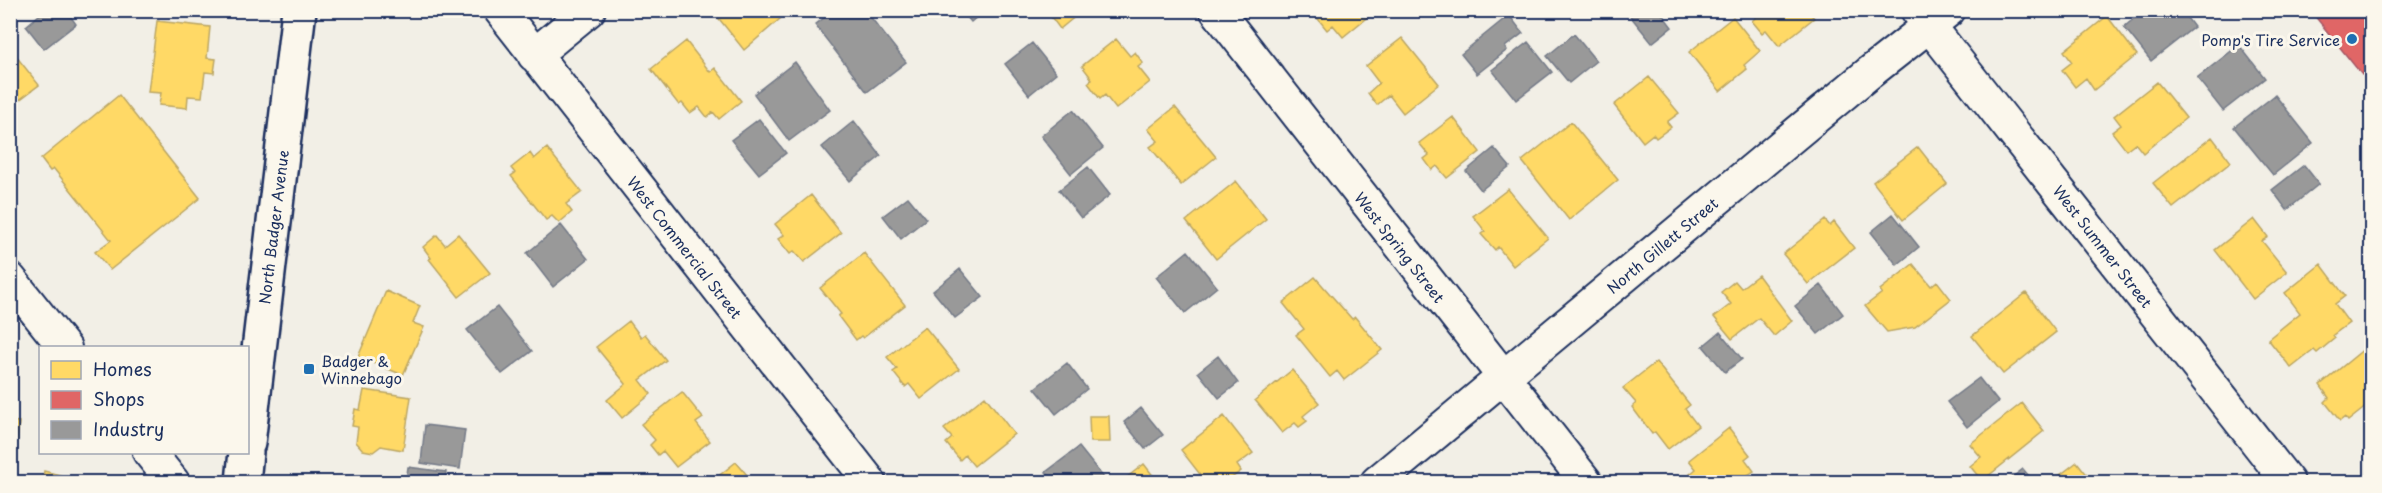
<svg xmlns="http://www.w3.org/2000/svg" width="2382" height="493" font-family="'Playpen Sans',sans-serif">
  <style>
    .homes { fill: #ffd966; stroke: #bba664; stroke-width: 1.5 }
    .shops { fill: #e06666; stroke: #a55664; stroke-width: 1.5 }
    .industry { fill: #999; stroke: #737987; stroke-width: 1.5 }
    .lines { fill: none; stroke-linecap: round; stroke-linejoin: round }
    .minor-casing { stroke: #1b2f5e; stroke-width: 36 }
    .secondary-casing { stroke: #1b2f5e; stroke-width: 38 }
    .minor { stroke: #fbf7ec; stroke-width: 32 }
    .secondary { stroke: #fbf7ec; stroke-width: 33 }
    .poi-dot { fill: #1f6fb2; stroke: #fbf7ec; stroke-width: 2 }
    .labels { text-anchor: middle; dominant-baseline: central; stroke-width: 6; stroke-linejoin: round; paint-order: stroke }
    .poi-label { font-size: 15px; fill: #1b2f5e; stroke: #fbf7ec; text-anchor: end }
    .street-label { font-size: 15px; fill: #1b2f5e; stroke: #fbf7ec }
  </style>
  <rect width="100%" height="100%" fill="#f2efe6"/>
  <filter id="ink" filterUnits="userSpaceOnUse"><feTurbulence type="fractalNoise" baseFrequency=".0167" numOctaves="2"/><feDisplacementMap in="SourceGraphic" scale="12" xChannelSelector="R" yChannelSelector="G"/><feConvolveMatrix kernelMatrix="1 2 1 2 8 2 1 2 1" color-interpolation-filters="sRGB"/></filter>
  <g filter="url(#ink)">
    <path class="homes" d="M712 10H787L788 12 744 50Z
      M1046 10H1083L1060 29Z
      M1320 10H1376L1343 37 1333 25 1327 30 1314 14Z
      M1751 10H1807L1814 18 1779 46 1766 30 1762 33 1752 21 1756 17Z
      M2107 16 2137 55 2094 90 2086 78 2075 87 2062 70 2072 62 2064 51Z
      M1733 17 1760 51 1744 65 1747 69 1720 91 1689 52Z
      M157 21 210 27 207 58 216 59 214 73 205 72 202 97 188 96 187 108 159 105 161 93 148 92Z
      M1402 38 1439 84 1403 113 1389 95 1377 105 1368 93 1379 83 1366 66Z
      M1116 39 1130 56 1135 52 1143 63 1138 67 1150 82 1116 109 1105 95 1100 99 1088 83 1092 79 1082 66Z
      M686 41 710 72 715 68 741 101 719 119 713 112 707 117 699 107 690 113 682 103 679 105 651 69Z
      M12 51 39 85 10 107V53Z
      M1649 77 1679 113 1667 122 1671 127 1656 138 1653 134 1643 142 1614 105Z
      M2157 82 2186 118 2143 153 2135 143 2126 150 2112 132 2121 125 2114 116Z
      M119 95 200 198 110 270 95 252 111 240 54 169 50 171 41 159Z
      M1175 107 1216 157 1181 185 1150 147 1158 141 1148 129Z
      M1453 117 1480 152 1447 178 1437 166 1432 170 1424 159 1429 155 1419 143Z
      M1571 122 1618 180 1569 220 1522 161Z
      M2212 137 2231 162 2173 208 2153 183Z
      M1918 147 1947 184 1903 220 1873 182Z
      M547 148 582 192 566 204 572 212 559 223 552 216 546 220 511 176 515 173 511 168 530 153 534 159Z
      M1236 181 1266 219 1216 259 1186 221Z
      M1508 189 1548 238 1513 266 1498 247 1495 250 1481 234 1485 231 1473 216Z
      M811 195 841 233 804 262 794 251 790 254 778 239 784 235 775 224Z
      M2254 219 2268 237 2262 241 2287 272 2253 299 2215 250Z
      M1825 220 1830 226 1834 222 1854 248 1808 284 1783 254Z
      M458 234 490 273 459 297 429 259 431 258 423 247 437 235 445 245Z
      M864 253 905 305 863 338 861 336 856 340 838 316 841 314 820 288Z
      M1913 264 1931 286 1937 281 1951 299 1915 327 1887 332 1865 306 1882 293 1880 290Z
      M2321 264 2345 296 2335 304 2349 323 2333 335 2335 338 2317 353 2314 350 2291 368 2268 339 2300 313 2285 293Z
      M1758 275 1792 321 1774 336 1759 318 1732 339 1714 317 1731 304 1721 292 1735 281 1741 288Z
      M1315 277 1352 319 1355 317 1382 350 1344 380 1337 371 1330 377 1296 335 1304 329 1283 303Z
      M386 291 420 306 413 323 424 327 403 375 358 357Z
      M2026 293 2056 332 2003 374 1972 336Z
      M629 321 641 337 645 334 666 360 640 380 651 394 622 418 607 400 626 384 596 347Z
      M925 327 959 369 921 399 909 384 905 387 893 372 897 369 887 357Z
      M2370 344 2372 402 2348 421 2345 417 2340 421 2325 402 2329 398 2320 385Z
      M1656 362 1690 405 1685 409 1698 426 1668 449 1655 432 1652 434 1632 407 1636 403 1623 388Z
      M1292 370 1319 403 1303 416 1307 421 1299 427 1295 423 1282 433 1255 400Z
      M364 390 411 397 403 450 381 446 373 452 363 450 356 442 358 427 352 426 355 409 360 410Z
      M682 392 703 418 696 423 710 441 676 467 663 451 658 455 650 445 655 440 641 424Z
      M985 396 1014 434 974 466 965 455 960 460 946 443 952 438 944 429Z
      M2022 403 2044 431 1982 481 1970 466 1981 457 1970 444Z
      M1089 416H1109L1110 442H1090Z
      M1224 416 1253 453 1237 465 1241 471 1226 482H1206L1181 450Z
      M10 421 19 422 15 465 10 464Z
      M1729 428 1750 455 1745 459 1754 471 1748 475 1754 482H1698L1690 474 1696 469 1689 460Z
      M736 462 753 482H711Z
      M2077 462 2093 482H2051Z
      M1144 464 1158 482H1123L1122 481Z
      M44 471 60 475 59 482H42Z"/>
    <path class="shops" d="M2310 10H2372V67L2362 75Z"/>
    <path class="industry" d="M45 10H66L76 24 44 49 26 26Z
      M170 10H209L208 17 169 13Z
      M834 10H865L906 62 867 92 815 25Z
      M961 10H985L971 22Z
      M1629 10H1659L1672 27 1652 43 1627 12Z
      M2144 10H2181L2194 27 2151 61 2124 27Z
      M1509 15 1523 33 1505 47 1507 50 1477 74 1461 54Z
      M1574 34 1596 61 1569 83 1547 56Z
      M1528 42 1552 72 1516 100 1492 70Z
      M1032 43 1056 73 1029 95 1005 64Z
      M2239 45 2265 78 2223 111 2197 78Z
      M795 62 830 110 789 141 754 94Z
      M2275 95 2313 143 2273 175 2234 127Z
      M1073 110 1103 148 1071 174 1041 136Z
      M759 119 786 153 759 174 731 140Z
      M854 121 881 156 850 181 822 147Z
      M1494 148 1510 167 1481 190 1466 171Z
      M2304 165 2319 184 2287 210 2272 190Z
      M1088 167 1110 195 1081 218 1059 190Z
      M908 197 926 219 901 239 883 216Z
      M1893 214 1919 247 1897 265 1871 232Z
      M561 225 588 259 553 287 527 253Z
      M1188 251 1217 287 1185 313 1156 277Z
      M960 269 983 297 955 318 933 291Z
      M1821 285 1843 314 1818 334 1795 306Z
      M497 307 532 351 502 374 467 330Z
      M1720 332 1742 359 1725 372 1703 346Z
      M1218 356 1238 383 1219 398 1198 372Z
      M1067 363 1087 389 1056 414 1035 388Z
      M1979 378 1998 402 1967 427 1947 402Z
      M1141 408 1163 435 1145 449 1124 422Z
      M425 425 465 430 460 469 421 463Z
      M1079 447 1104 478 1098 482H1054L1046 472Z
      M408 467 446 472 445 482H406Z
      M2023 469 2034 482H2006Z"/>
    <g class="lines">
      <g class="minor-casing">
        <path id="minor" d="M500 10 870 482
          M1216 10 1586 482
          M1917 10 2288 482
          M534 55 589 10
          M10 279 65 348
          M149 452 173 482
          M1377 482 1869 73 1949 10"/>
      </g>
      <g class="secondary-casing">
        <path id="secondary" d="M248 443 299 10
          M243 482 246 452"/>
      </g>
      <use href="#minor" class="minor"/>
      <use href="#secondary" class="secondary"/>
    </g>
  </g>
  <g class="poi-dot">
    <circle cx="2352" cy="39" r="6"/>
    <rect x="303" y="363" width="12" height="12" rx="3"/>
  </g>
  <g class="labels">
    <g class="poi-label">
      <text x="2340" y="39">Pomp's Tire Service</text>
      <text x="321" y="360" text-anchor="start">Badger &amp;<tspan x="321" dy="17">Winnebago</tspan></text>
    </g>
    <g class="street-label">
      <text transform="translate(273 227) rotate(-83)">North Badger Avenue</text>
      <text transform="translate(1662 245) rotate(-40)">North Gillett Street</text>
      <text transform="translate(2103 246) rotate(52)">West Summer Street</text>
      <text transform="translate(685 247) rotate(52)">West Commercial Street</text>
      <text transform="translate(1400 247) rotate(52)">West Spring Street</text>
    </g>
  </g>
  <rect width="2382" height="493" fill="none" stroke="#fbf7ec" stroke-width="36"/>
  <rect x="18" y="18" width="2346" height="457" fill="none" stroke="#1b2f5e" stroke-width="2" filter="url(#ink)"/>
  <rect x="39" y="346" width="210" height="108" fill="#fbf7ec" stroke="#a1a7b3" stroke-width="1.5"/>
  <rect x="51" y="361" width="30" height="18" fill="#ffd966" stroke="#a1a7b3" stroke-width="1.5"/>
  <text x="93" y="376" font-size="18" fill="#1b2f5e">Homes</text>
  <rect x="51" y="391" width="30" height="18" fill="#e06666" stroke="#a1a7b3" stroke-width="1.5"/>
  <text x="93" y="406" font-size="18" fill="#1b2f5e">Shops</text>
  <rect x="51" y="421" width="30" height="18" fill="#999999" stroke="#a1a7b3" stroke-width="1.5"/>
  <text x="93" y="436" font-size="18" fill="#1b2f5e">Industry</text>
</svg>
